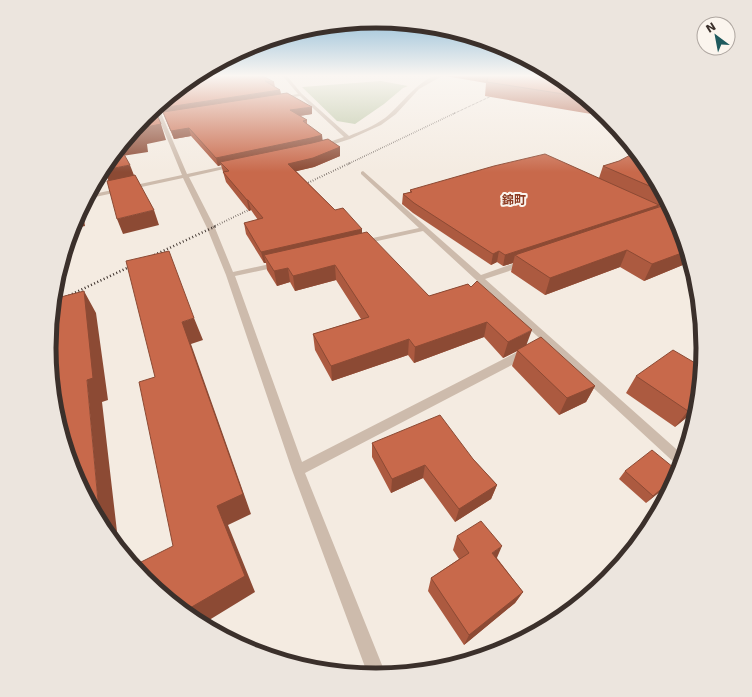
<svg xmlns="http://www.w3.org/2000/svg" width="752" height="697" font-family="'DejaVu Sans','Noto Sans JP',sans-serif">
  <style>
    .green { fill: #b8c4a0 }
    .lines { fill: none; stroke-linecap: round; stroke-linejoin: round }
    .minor { fill: #cdbbac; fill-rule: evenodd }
    .rail-far3 { stroke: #3b302b; stroke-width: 1; stroke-dasharray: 0.5 1; stroke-linecap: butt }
    .rail-far2 { stroke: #3b302b; stroke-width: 1.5; stroke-dasharray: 0.5 1.5; stroke-linecap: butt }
    .rail-far1 { stroke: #3b302b; stroke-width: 2; stroke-dasharray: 0.5 2; stroke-linecap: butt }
    .rail { stroke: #3b302b; stroke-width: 2.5; stroke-dasharray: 1 2.5; stroke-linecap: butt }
    .wall { fill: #ac5a40 }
    .shaded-wall { fill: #8c4a34 }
    .building { fill: #c8694b; stroke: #8c4a34 }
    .labels { text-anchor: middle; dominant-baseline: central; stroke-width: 4; stroke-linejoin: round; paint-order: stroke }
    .far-quarter-label { font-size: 12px; font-weight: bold; fill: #8c3b22; stroke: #fbf5ee }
    .rim { fill: none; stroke: #3b302b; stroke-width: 5 }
  </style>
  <rect width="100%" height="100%" fill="#f4ebe1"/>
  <path class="green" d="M381 81 408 86 403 88 384 104 355 124 337 121 302 87Z"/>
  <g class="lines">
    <path class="minor" d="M282 75H286L302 94 349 136C361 131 374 126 385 118 400 107 423 72 444 75L419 89 396 114 381 125 350 139 322 148 319 146 320 145 344 137 300 96 280 99 281 97 298 94Z
      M158 106 187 174 234 164 237 166 189 177 215 228 233 272 279 262 283 264 282 266 235 276 302 462 521 350H529L530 353 529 356 305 473 386 675H368L292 470 226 275 207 228 183 178 86 199 89 195 182 175 155 109Z
      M605 115 608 117V118H604Z
      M363 171 481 275 521 261H527V265L485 279 684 456 681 467 678 466 423 231 359 245V241L419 228 361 174V172Z"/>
    <path class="rail-far3" d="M453 114 500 92"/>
    <path class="rail-far2" d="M348 164 455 113"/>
    <path class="rail-far1" d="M297 188 350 163
      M213 227 259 205"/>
    <path class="rail" d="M53 303 216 226"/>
  </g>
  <path class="wall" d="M444 75H555L558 76 605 115 603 116 485 96 486 83 445 76Z
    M194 76 274 82 275 87 280 90 281 94 312 114 300 116 307 120V124L322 140 340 147V156L314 167 296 171 335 210 362 233 429 296 468 284 527 345 595 386 586 402 559 415 512 366 517 351 503 358 484 337 414 363 408 355 332 381 315 350 313 334 361 319 336 280 295 291 290 282 277 286 267 270 266 263H264L246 234 244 223 258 220 251 210 249 211 226 182 221 165 218 166 191 136 174 139 163 113 159 105 167 98 174 97V95L183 94 178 89Z
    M619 161 648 167 679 223 690 262 644 281 620 267 545 295 511 272 513 263 503 266 497 262 491 265 413 213 402 204 403 194 410 192V190L599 178 603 166Z
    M636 376 698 408 675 427 626 393Z
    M372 443 473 459 497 485 491 499 455 522 423 478 391 493 372 457Z
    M625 471 678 474 677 477 673 481 646 503 619 479Z
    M457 536 497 558 523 592 515 603 464 645 428 591 431 578 459 559 453 550Z"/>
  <path class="shaded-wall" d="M280 90 281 95 163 113 161 108Z
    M312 107V114L291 117 290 110Z
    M156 111 160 124H161L166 140 147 144 148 152 122 156 119 148 145 117 150 112Z
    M189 128 191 136 174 139 171 131Z
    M322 135 323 143 220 162 221 165 218 166 216 158Z
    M340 147V156L314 167 289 173 288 164Z
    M130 165 137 183 112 189 104 170Z
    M247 200H248L251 210 249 211Z
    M659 205 654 215 515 255 513 263 503 266 505 255Z
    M82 207 85 226 72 229 74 223Z
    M154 210 159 225 123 234 117 219Z
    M362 229V240L264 255 266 263H264L261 252Z
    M627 250 620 267 545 295 550 278Z
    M499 251 497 262 491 265 493 254Z
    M687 251 690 262 644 281 652 264Z
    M335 265 336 280 295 291 293 276Z
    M288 268 290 282 277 286 274 271Z
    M84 291 96 313 108 400 102 402 119 549 104 530 100 523 87 380Z
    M194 318 203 340 191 344 251 514 228 525 255 592 201 625 194 621 183 612 217 506 182 322Z
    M487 322 484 337 414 363 415 347Z
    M532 330 526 346 517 350V351L503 358 508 342Z
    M409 339 408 355 332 381 331 366Z
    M595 386 586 402 559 415 567 398Z
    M698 403V408L675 427 688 411Z
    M425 465 423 478 391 493 392 479Z
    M678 475 673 481 646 503 653 496Z
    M497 485 491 499 455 522 459 509Z
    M502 546 496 560 492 553Z
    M523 592 515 603 464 645 469 635Z"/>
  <path class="building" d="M197 75H261L274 82 265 81 280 90 161 108 160 104 167 98 176 97 174 95 187 93 180 88 194 76Z
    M488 75H555L558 76 583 97 487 82Z
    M287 93 312 107 290 110 307 120 303 121 322 135 311 138 216 158 189 128 171 131 163 112Z
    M155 108 156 111 150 112Z
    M158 117 161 124 141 128 142 135 128 137 142 119Z
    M328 139 340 147 313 158 288 164 335 210 343 208 362 229 261 252 244 223 263 218 248 200H247L223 172 229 171 220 162 312 143Z
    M120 147 130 165 104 170 103 168 104 166Z
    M636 152 648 167 661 191 603 166 619 161Z
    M545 154 659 205 505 255 499 251 493 254 414 203 403 194 412 192 410 190 494 166Z
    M135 175 154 210 117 219 107 181Z
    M668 204 679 223 687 251 652 264 627 250 550 278 515 255Z
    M367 232 429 296 468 284 471 287 477 281 532 330 508 342 487 322 415 347 409 339 331 366 313 334 369 317 335 265 293 276 288 268 274 271 264 255Z
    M169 251 194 318 182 322 243 494 217 506 245 576 183 612 144 580 133 566 173 546 139 382 155 377 126 261Z
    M84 291 93 378 87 380 100 523 73 474 55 412 48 348 53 299Z
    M541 337 595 386 567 398 517 350Z
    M673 350 702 367 698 403 688 411 636 376Z
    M440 415 473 459 497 485 459 509 425 465 392 479 372 443Z
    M652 450 679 472 678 475 653 496 625 471Z
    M481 521 502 546 492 553 523 592 469 635 431 578 469 553 457 536Z"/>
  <linearGradient id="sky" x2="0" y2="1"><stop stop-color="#7eb2d2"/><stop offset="0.44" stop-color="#faf6f2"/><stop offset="1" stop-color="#faf6f2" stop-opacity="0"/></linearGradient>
  <rect width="752" height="172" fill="url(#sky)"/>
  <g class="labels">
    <g class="far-quarter-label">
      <text x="514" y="200">錦町</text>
    </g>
  </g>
  <path d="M0 0H752V697H0ZM56 348a320 320 0 1 1 640 0a320 320 0 1 1-640 0Z" fill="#ece5de" fill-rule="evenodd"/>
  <path class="rim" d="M56 348a320 320 0 1 1 640 0a320 320 0 1 1-640 0Z"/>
  <g transform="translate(716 36) rotate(328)"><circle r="19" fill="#fbf5ee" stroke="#aea6a0"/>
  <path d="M0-3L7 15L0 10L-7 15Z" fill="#1f5a5e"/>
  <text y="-6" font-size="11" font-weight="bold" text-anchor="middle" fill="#3b302b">N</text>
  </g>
</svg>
